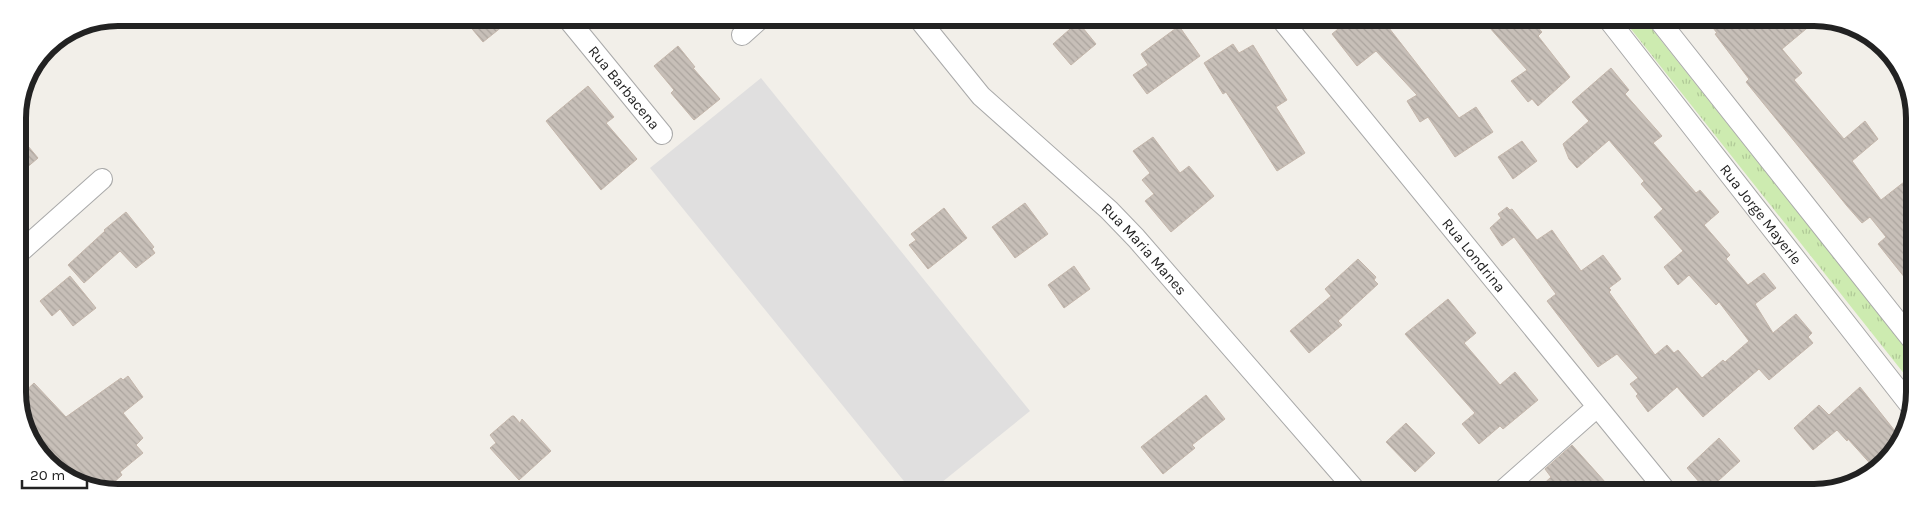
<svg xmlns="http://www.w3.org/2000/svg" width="1932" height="510" font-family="Karla,sans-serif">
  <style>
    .residential { fill: #e0dfdf }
    .grass { fill: url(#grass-tufts) }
    .building { fill: url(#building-back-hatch); stroke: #c4b6ab }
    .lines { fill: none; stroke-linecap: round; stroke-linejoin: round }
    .minor-casing { stroke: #a9a9a9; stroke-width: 22 }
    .minor { stroke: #fff; stroke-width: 20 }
    .labels { text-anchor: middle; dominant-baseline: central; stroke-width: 4; stroke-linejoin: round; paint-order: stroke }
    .street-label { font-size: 15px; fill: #222; stroke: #fff }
    .rim { fill: none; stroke: #222; stroke-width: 6 }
  </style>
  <defs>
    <pattern id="grass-tufts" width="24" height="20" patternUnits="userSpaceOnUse" patternTransform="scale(1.25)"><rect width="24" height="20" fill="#cdebb0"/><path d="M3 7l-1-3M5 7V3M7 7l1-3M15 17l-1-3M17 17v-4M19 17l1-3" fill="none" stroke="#b0c997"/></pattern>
    <pattern id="building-back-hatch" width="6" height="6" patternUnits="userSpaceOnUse" patternTransform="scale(1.25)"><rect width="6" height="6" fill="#c7bfb8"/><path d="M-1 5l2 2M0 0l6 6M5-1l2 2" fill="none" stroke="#aba49e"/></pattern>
  </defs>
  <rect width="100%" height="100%" fill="#f2efe9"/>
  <path class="residential" d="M761 78 1030 411 931 491H912L650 168Z"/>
  <path class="grass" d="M1623 19H1644L1913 357V385Z"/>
  <path class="building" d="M463 18H513L483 42Z
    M1350 19H1382L1459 118 1476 107 1493 132 1455 157 1428 117 1420 122 1407 101 1417 95 1376 51 1357 66 1332 34Z
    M1482 19H1530L1542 32 1538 36 1570 77 1538 106 1532 99 1528 102 1511 81 1527 70Z
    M1706 19H1818L1782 49 1802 73 1794 80 1844 139 1865 121 1878 139 1852 161 1881 200 1913 175V288L1878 244 1886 237 1870 217 1862 223 1847 206 1746 82 1749 79 1715 34 1717 33Z
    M1078 22 1096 44 1071 65 1053 44Z
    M1179 26 1200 56 1147 94 1133 75 1148 65 1141 54Z
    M1233 44 1239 53 1253 45 1287 100 1276 107 1305 153 1277 171 1226 92 1223 94 1204 63Z
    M678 46 695 67 693 68 720 99 694 120 671 93 674 90 654 66Z
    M1611 68 1629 90 1625 94 1662 136 1653 143 1696 193 1700 190 1719 212 1704 225 1730 255 1726 259 1748 285 1764 273 1776 288 1755 304 1773 333 1796 314 1812 333 1808 337 1813 343 1769 380 1759 369 1703 417 1677 387 1648 412 1636 396 1638 394 1630 384 1638 378 1617 354 1598 367 1547 301 1556 294 1514 237 1502 246 1490 228 1501 218 1498 214 1507 207 1510 210 1512 209 1537 240 1552 230 1581 271 1603 255 1621 279 1609 288 1611 290 1609 292 1655 355 1667 345 1674 353 1678 350 1702 378 1723 360 1725 362 1749 341 1719 302 1716 305 1689 275 1678 285 1664 267 1683 251 1654 217 1663 209 1641 184 1644 181 1609 140 1577 168 1569 159 1563 144 1589 121 1572 102Z
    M588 86 614 117 606 123 637 159 601 190 546 121Z
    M18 134 38 158 18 175Z
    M1153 137 1180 173 1189 166 1214 196 1171 232 1145 201 1154 194 1142 180 1150 173 1133 151Z
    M1522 141 1537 161 1513 179 1498 157Z
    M1025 203 1048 234 1015 258 992 227Z
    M944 208 967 238 928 269 909 245 916 240 911 234Z
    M126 212 154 247 152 249 155 253 136 268 120 251 84 283 68 265 105 231 104 230Z
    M1358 259 1376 277 1374 280 1378 284 1338 321 1342 325 1309 353 1290 331 1331 296 1325 289Z
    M1074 266 1090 289 1064 308 1048 285Z
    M70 276 96 308 73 326 60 309 52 316 40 301Z
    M1448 299 1476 333 1464 343 1500 385 1515 372 1538 400 1503 429 1500 426 1479 444 1462 424 1475 413 1405 334Z
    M128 376 143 397 123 413 143 438 136 445 143 453 120 472 122 475 104 491H98L79 480 63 463 57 469 47 463 19 412V397L34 383 66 417 121 378 123 380Z
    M1860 387 1899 436 1880 468 1876 470 1848 439 1847 441 1837 430 1813 450 1794 428 1819 405 1829 415Z
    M1206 395 1225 419 1192 445 1195 448 1163 474 1141 447Z
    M512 416H514L520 423 522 419 551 451 519 480 490 448 496 443 490 435Z
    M1406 423 1435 453 1415 472 1386 442Z
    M1719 438 1740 461 1707 491 1687 468Z
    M1572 445 1614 492H1535L1551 477 1545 469Z"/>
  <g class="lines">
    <g class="minor-casing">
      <g id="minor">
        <path id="s1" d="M567 18 662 134"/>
        <path id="s2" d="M918 18 981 96 1109 210 1136 238 1357 492"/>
        <path id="s3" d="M1281 19 1667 492"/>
        <path id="s4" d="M1608 19 1913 409"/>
        <path d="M1658 19 1913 341"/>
        <path d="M742 35 761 18"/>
        <path d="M19 253 102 179"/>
        <path d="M1501 492 1597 407"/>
      </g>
    </g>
    <use href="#minor" class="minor"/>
  </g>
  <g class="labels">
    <g class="street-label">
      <text stroke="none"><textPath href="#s1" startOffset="90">Rua Barbacena</textPath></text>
      <text stroke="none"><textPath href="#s4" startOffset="248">Rua Jorge Mayerle</textPath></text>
      <text stroke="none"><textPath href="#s2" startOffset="324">Rua Maria Manes</textPath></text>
      <text stroke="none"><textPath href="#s3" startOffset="305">Rua Londrina</textPath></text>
    </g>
  </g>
  <path d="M0 0H1932V510H0ZM118 26H1814A92 92 0 0 1 1906 118V392A92 92 0 0 1 1814 484H118A92 92 0 0 1 26 392V118A92 92 0 0 1 118 26Z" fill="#fff" fill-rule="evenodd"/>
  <path class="rim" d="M118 26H1814A92 92 0 0 1 1906 118V392A92 92 0 0 1 1814 484H118A92 92 0 0 1 26 392V118A92 92 0 0 1 118 26Z"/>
  <path d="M22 480v8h65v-8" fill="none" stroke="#222222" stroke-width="2.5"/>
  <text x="30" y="480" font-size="15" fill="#222222" stroke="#ffffff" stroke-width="4" paint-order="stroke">20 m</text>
</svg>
